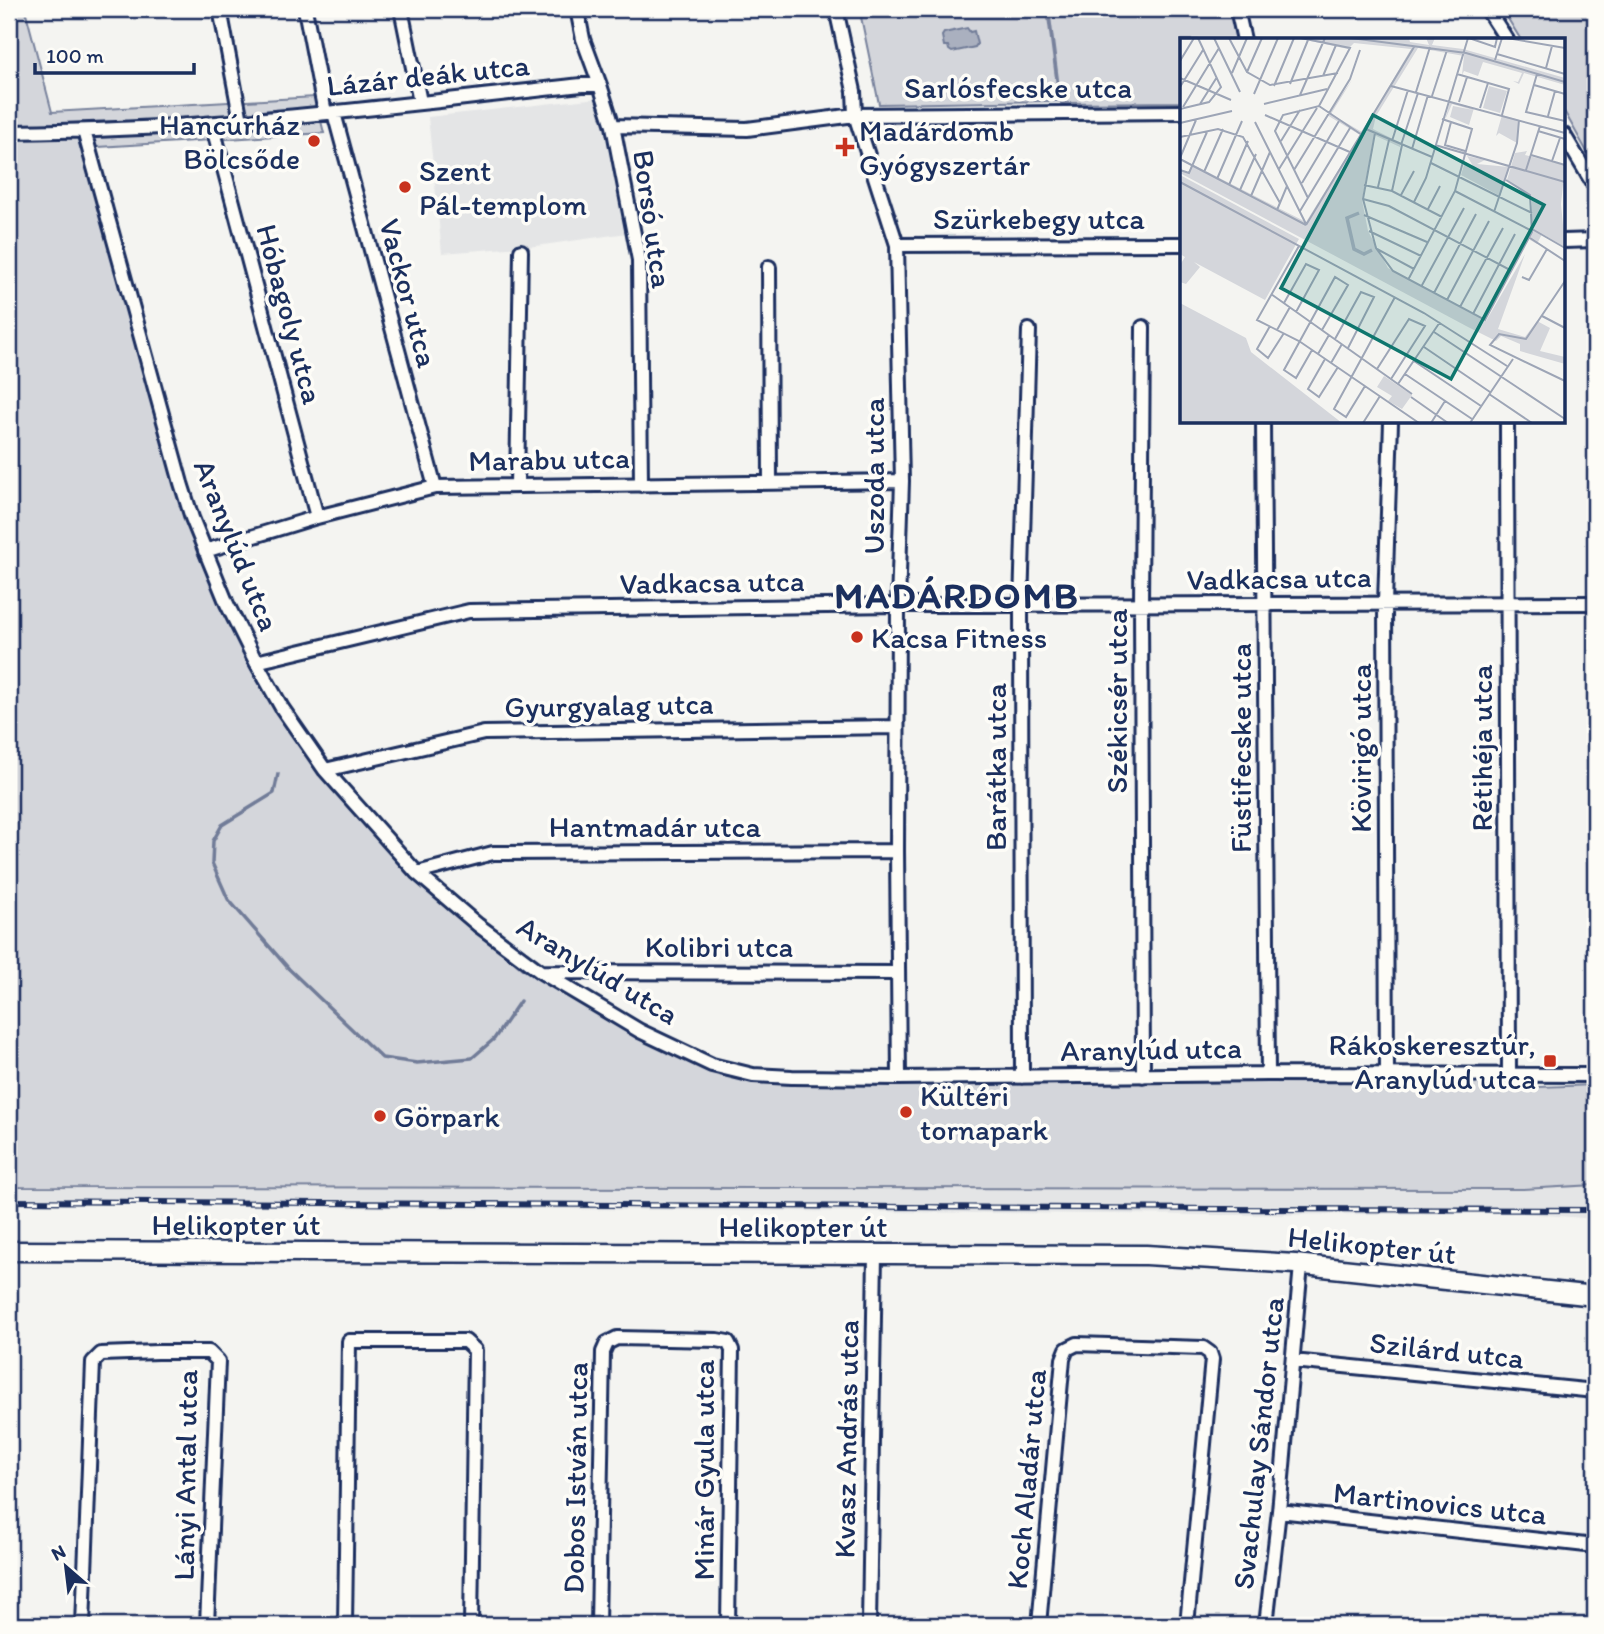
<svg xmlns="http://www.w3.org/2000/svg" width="1604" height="1634" font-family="Itim,sans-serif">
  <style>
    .built { fill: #e4e5e6 }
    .green { fill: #d4d6db; stroke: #78829c; stroke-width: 2 }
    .water { fill: #aab0bf; stroke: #717c98; stroke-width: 2 }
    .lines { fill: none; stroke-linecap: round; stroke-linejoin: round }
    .stream { stroke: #717c98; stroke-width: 3.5 }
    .street-casing { stroke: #1b2f5e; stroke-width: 18 }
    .secondary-casing { stroke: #1b2f5e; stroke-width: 23 }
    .street { stroke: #fdfcf7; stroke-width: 12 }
    .secondary { stroke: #fdfcf7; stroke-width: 18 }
    .rail-casing { stroke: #1b2f5e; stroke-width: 6 }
    .rail { stroke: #fdfcf7; stroke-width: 3.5; stroke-dasharray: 10; stroke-linecap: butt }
    .poi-dot { fill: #c8321e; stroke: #fdfcf7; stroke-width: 2.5 }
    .labels { text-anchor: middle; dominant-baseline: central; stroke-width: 7; stroke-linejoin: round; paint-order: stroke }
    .street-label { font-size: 30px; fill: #1b2f5e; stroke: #fdfcf7 }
    .poi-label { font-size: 30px; fill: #1b2f5e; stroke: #fdfcf7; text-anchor: start }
    .district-label { font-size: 37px; font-weight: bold; letter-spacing: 2px; fill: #1b2f5e; stroke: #fdfcf7 }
    .inset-river { fill: none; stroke: #aab0bf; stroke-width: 3.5 }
    .inset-road { fill: none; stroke: #9da5b6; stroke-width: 2 }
    .view { fill: #0f766e; fill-opacity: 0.15; stroke: #0f766e; stroke-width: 3.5 }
    .inset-edge { fill: none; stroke: #1b2f5e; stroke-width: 3.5 }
  </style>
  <rect width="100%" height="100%" fill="#f4f4f1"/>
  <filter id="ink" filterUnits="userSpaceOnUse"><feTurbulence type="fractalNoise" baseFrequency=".0143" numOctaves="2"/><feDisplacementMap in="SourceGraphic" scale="14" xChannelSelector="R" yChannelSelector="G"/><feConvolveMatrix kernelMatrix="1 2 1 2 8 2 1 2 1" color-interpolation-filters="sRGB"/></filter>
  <g filter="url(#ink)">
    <path class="built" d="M598 98 607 128 627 233 536 246 442 253 428 117Z
      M1595 1185V1219L1522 1213 1219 1215 9 1204V1187L1523 1189Z"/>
    <path class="green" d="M9 9H25L52 112 315 97 324 133 82 148 176 489 198 554 252 671 287 727 326 779 415 879 522 969 636 1036 710 1071 752 1081 793 1085 1507 1079 1508 1088 1595 1085V1185L1523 1189 9 1187Z
      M884 9H914L915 14 925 12 924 9H1047L1059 101 879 104 861 17 884 12Z
      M1049 9H1230L1236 40H1182V102L1061 103Z
      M1502 9H1595V166L1564 111V40H1521Z"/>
    <path class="water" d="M967 28 970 32 974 31 977 44 975 47 952 52 949 50 948 46H944L942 36 944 33Z"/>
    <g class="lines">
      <path class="stream" d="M278 774 274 793 222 825 213 841 212 863 228 899 289 969 382 1058 417 1063 472 1058 494 1039 520 1001"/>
      <g class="street-casing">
        <path id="street" d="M220 9 241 121
          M305 9 325 113
          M401 9 420 102
          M577 9 583 39 600 85 613 126 639 260 641 485
          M836 9 854 91 855 115 897 245 902 481 898 605 897 851 899 1078
          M1237 9 1244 40
          M1487 9 1507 40
          M334 113 435 487
          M212 124 317 517
          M613 126 747 129 855 115 1182 112
          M84 131 181 483 192 518 227 604 256 662 282 708 325 770 417 873 478 925 541 972 640 1031 712 1065 753 1075 792 1077 899 1078 1268 1074 1595 1075
          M9 132C78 131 147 129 216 123 338 114 460 98 582 85H600
          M1564 135 1595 187
          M1564 241 1595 240
          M897 245 1182 244
          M769 267 770 483
          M1143 327 1141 605 1143 1076
          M1263 422 1268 1074
          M1507 422 1509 1074
          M517 486 521 251
          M205 551 317 517 435 487 902 481
          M256 662 469 611 898 605 1595 603
          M325 770 484 733 897 727
          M417 873 493 853 897 851
          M541 972 898 973
          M1387 1074 1385 603 1391 422
          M1022 1077 1021 606 1029 330
          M1293 1361 1595 1391
          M1279 1511 1595 1546
          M83 1625 93 1362 101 1354 157 1352H209L218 1361 207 1625
          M345 1625 349 1341H465L475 1350 471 1625
          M598 1625 603 1352 607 1343 617 1338 717 1340 728 1342 732 1350 728 1625
          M869 1625 875 1254
          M1039 1625 1063 1359 1067 1349 1077 1344 1203 1348 1210 1353 1212 1359 1187 1625
          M1266 1625 1279 1511 1301 1265"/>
      </g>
      <g class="secondary-casing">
        <path id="secondary" d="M9 1251 1146 1255 1295 1264 1595 1296"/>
      </g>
      <use href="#street" class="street"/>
      <use href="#secondary" class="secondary"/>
      <g class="rail-casing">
        <path id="rail" d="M9 1201 1218 1209 1595 1210"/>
      </g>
      <use href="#rail" class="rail"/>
    </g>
  </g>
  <g class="poi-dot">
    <circle cx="314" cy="141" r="7"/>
    <path d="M841.5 136.5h7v7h7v7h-7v7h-7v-7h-7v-7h7z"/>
    <circle cx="405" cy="187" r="7"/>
    <circle cx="857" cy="637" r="7"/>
    <rect x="1543" y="1054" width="14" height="14" rx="3.5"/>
    <circle cx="906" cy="1112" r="7"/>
    <circle cx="380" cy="1116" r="7"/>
  </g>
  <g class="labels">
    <g class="street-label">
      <text transform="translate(428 75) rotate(-6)">Lázár deák utca</text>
      <text x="1018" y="87">Sarlósfecske utca</text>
      <text x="1039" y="218">Szürkebegy utca</text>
      <text transform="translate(653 219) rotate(82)">Borsó utca</text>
      <text transform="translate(409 293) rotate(75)">Vackor utca</text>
      <text transform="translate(290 314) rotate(75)">Hóbagoly utca</text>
      <text transform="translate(549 459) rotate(-1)">Marabu utca</text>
      <text transform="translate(873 476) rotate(-90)">Uszoda utca</text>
      <text transform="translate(237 545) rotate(68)">Aranylúd utca</text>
      <text transform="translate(1279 578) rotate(-1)">Vadkacsa utca</text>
      <text transform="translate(712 582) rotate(-1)">Vadkacsa utca</text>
      <text transform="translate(1116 701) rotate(-90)">Székicsér utca</text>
      <text transform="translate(609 705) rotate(-1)">Gyurgyalag utca</text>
      <text transform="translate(1240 748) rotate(-90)">Füstifecske utca</text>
      <text transform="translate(1360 748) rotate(-90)">Kövirigó utca</text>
      <text transform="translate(1481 748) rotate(-90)">Rétihéja utca</text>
      <text transform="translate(995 767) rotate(-90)">Barátka utca</text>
      <text x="655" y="826">Hantmadár utca</text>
      <text x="719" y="946">Kolibri utca</text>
      <text transform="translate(598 970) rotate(31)">Aranylúd utca</text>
      <text transform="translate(1151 1049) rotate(-1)">Aranylúd utca</text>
      <text x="236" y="1224">Helikopter út</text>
      <text x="803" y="1226">Helikopter út</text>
      <text transform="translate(1372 1245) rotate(6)">Helikopter út</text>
      <text transform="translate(1447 1350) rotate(6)">Szilárd utca</text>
      <text transform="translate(846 1439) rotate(-89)">Kvasz András utca</text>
      <text transform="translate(1258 1443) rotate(-84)">Svachulay Sándor utca</text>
      <text transform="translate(703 1470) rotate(-90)">Minár Gyula utca</text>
      <text transform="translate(185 1475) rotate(-89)">Lányi Antal utca</text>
      <text transform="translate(575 1478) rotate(-89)">Dobos István utca</text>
      <text transform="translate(1026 1479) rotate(-85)">Koch Aladár utca</text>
      <text transform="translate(1440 1503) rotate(6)">Martinovics utca</text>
    </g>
    <g class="poi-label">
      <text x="300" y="124" text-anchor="end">Hancúrház<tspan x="300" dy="34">Bölcsőde</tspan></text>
      <text x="859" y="130">Madárdomb<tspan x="859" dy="34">Gyógyszertár</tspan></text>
      <text x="419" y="170">Szent<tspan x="419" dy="34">Pál-templom</tspan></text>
      <text x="871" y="637">Kacsa Fitness</text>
      <text x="1536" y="1044" text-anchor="end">Rákoskeresztúr,<tspan x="1536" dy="34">Aranylúd utca</tspan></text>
      <text x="920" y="1095">Kültéri<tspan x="920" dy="34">tornapark</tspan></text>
      <text x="394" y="1116">Görpark</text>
    </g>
    <g class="district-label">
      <text x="957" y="595">MADÁRDOMB</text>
    </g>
  </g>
  <g transform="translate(1180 38)">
    <rect width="385" height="385" fill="#f4f4f1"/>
    <path d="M116 0H229L230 4 249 7 246 0H255L252 7 283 11 385 40V47L344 35 339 46 333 43 338 44 342 35 303 24 298 38 284 33 282 37 284 18 238 10 196 78 193 91 221 105 220 109 194 97 182 162 188 193 208 230 306 283 345 216 318 291 345 299 357 283 370 290 360 313 385 319V326L340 313V306L321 298 316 303 288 289 0 135V131L8 135 12 126 126 184 180 97 147 77 172 42 151 76 182 94 231 11 174 5 168 11ZM309 48 327 53 320 75 303 70ZM270 63 294 70 289 87 270 79 273 68 293 72 272 66 265 82ZM322 77 339 82 337 105 319 95 316 98ZM351 105 345 117 385 127 381 166 385 209 362 196 357 206 350 202 352 161 327 142 335 115 347 113ZM287 118 305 122 297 126 329 129 320 158 281 137 284 127 293 128ZM0 137 119 201 85 262 14 224 20 229 6 246 0 244V227L5 219 0 216ZM0 265 66 300 71 314 162 385H0ZM204 338 232 357 222 371 208 363 212 358 197 349Z" fill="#d4d6db"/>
    <path class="inset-river" d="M179 175 167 180 174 211 184 216 192 212"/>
    <path class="inset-road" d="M34 0 60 54M49 0 67 34 90 47 158 35M121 0 170 10 139 68M171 0 286 15 385 44M289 0 315 9 317 0M327 0 385 10M317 16 385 36M315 22 322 0M0 23 14 0M366 30 372 8M67 34 82 0M52 35 67 0M277 36 329 51 322 77M357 36 346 74 385 83M143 38 156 7M0 40 51 62M110 46 128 2M354 47 385 56M94 48 114 0M211 48 385 95M0 49 23 12M236 54 250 9M74 56 98 0M120 57 145 0M252 58 267 12M279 64 287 39M20 66 37 39M84 66 147 51M3 69 39 10M300 70 308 45M0 71 29 64 41 49 18 0M85 77 172 115M368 78 375 53M75 84 126 186M271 84 265 107 285 113M0 85 52 73M186 91 252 119M358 93 385 101M195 95 183 161 196 210 213 233 305 282 352 194 350 157 326 142M0 99 38 91 63 99 100 165M101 103 120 72M212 103 228 52M221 107 238 55M255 107 385 144M232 111 248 57M351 117 385 127M0 120 16 82M0 121 126 187M372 123 380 100M251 125 352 175M99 131 137 70M0 132 9 135 27 94M114 132 170 41 180 12M346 132 360 88M24 134 43 91M37 141 62 83M0 144 244 275 327 328M122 145 159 83M49 147 68 103M184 147 212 153 262 179M198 149 209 102M60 152 76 116M212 153 222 107M275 153 352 193M221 157 234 133M71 158 90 114M128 160 95 93 103 77 139 68 182 97M183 161 209 168 332 233M234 164 246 140 288 0M248 171 260 148M97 172 107 148M120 173 170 90M314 174 337 105 339 82M184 177 247 204M126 187 234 9M352 191 385 210M189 193 241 218M350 200 385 223M119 208 77 282 119 303 239 385M197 211 234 231M342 239 349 242 367 211M228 242 275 153 292 91 262 81M385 243 346 301 319 296 310 307 385 343M241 249 284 170M254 255 296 176M91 256 232 356M267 262 309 183M104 265 126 226 139 232 116 274M280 269 323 190M293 276 335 196M362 278 385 290M90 288 77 311 88 320 104 295M97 292 110 269M254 294 385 381M155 301 181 254 194 259 168 310M244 309 310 354M132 312 116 340 104 332 155 239 168 247 142 292M138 316 149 297M145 321 128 351 139 359 158 329M234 323 301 368M151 325 162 306M197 331 229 281 245 288 211 341M225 336 292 381M218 346 260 284M185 348 166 379 154 371 215 259M309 356 352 385M231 359 268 385M183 385 200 358M251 385 265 363M290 385 333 321"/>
    <path class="view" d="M193 77 364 167 271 341 101 250Z"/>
    <rect width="385" height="385" class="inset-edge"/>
  </g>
  <rect width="1604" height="1634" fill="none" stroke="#fdfcf7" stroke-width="35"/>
  <rect x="18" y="18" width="1569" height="1599" fill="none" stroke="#1b2f5e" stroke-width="2.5" filter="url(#ink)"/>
  <g transform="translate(66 1567) rotate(332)" stroke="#fdfcf7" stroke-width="5" paint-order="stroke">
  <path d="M0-5L12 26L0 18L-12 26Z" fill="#1b2f5e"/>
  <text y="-10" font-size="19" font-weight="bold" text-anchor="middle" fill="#1b2f5e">N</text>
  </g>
  <path d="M35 63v10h159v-10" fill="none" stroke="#1b2f5e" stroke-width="3.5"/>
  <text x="46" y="63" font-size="21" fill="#1b2f5e" stroke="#fdfcf7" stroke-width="5" paint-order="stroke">100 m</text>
</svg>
